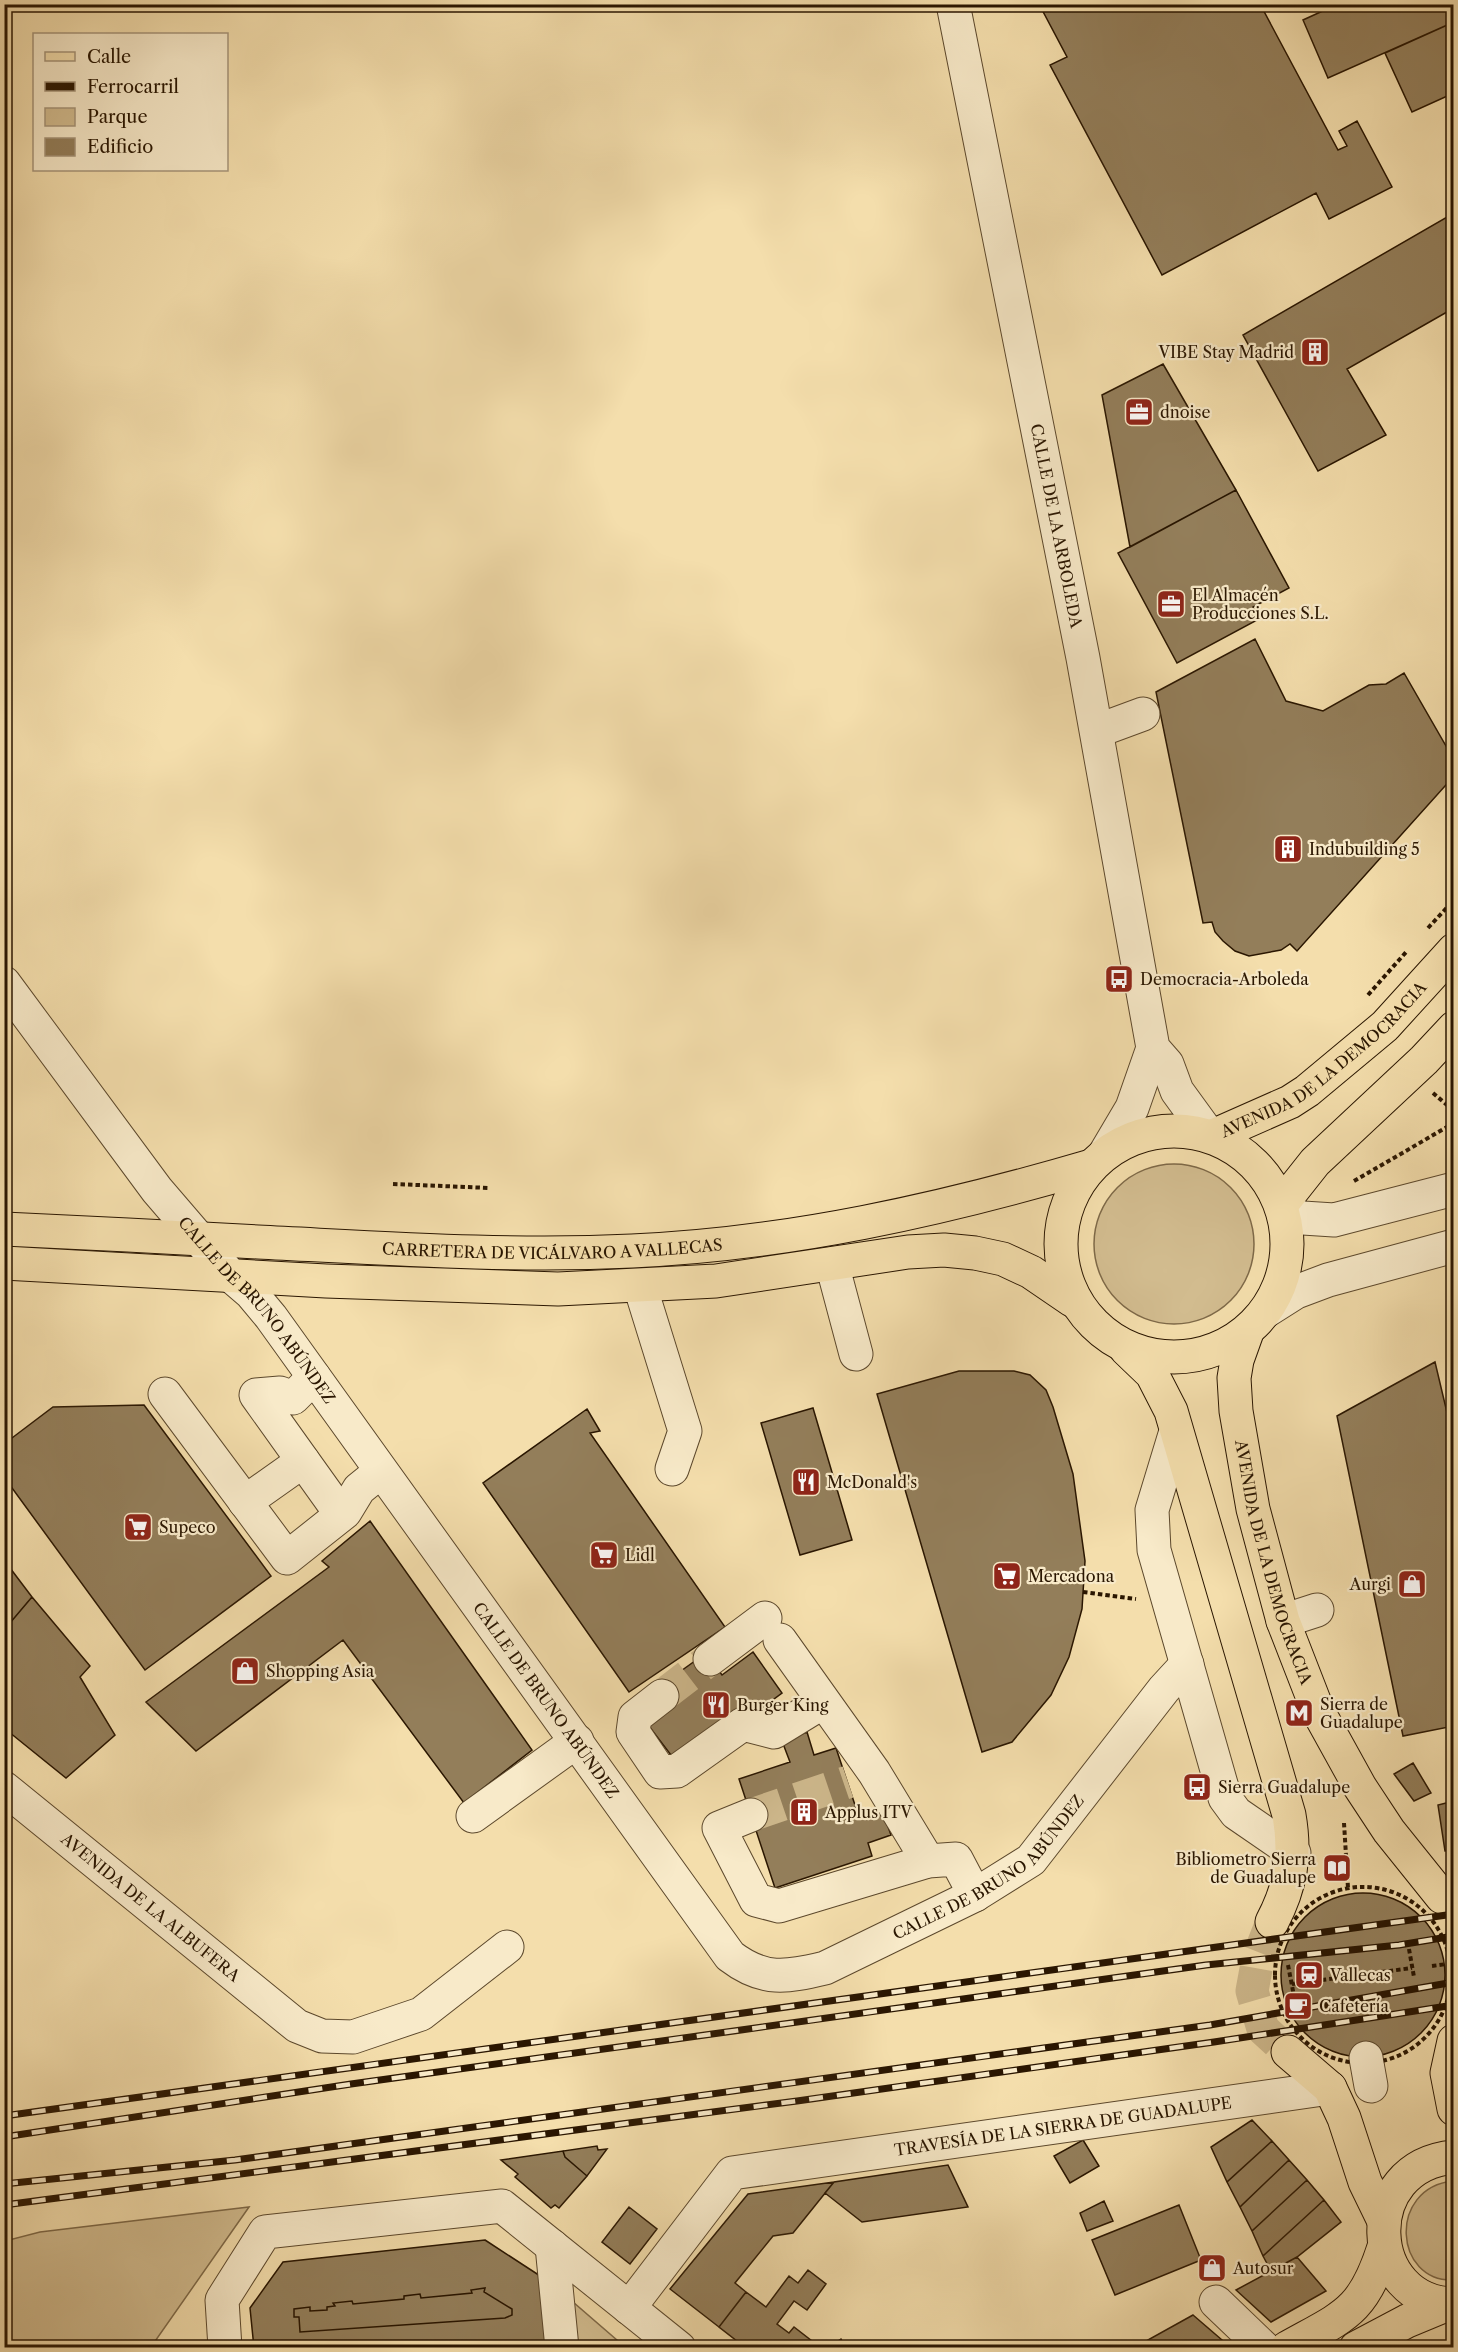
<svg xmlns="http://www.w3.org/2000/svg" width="1458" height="2352" font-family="'Libre Caslon Text',serif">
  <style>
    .green { fill: #d2bc8f; stroke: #7e6948; stroke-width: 1.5 }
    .building { fill: #937e5a; stroke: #2a1601; stroke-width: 1.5; fill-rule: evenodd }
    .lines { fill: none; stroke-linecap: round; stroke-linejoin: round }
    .minor-tunnel { stroke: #ccb68a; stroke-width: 33; stroke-dasharray: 33 16; stroke-linecap: butt }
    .major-tunnel { stroke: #ccb68a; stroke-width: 33; stroke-dasharray: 33 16; stroke-linecap: butt }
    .minor-casing { stroke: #5c482c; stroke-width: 35 }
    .major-casing { stroke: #2a1601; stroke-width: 35 }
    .path { stroke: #2a1601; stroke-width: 4; stroke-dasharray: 4.5 3; stroke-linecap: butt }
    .minor { stroke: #f8eac9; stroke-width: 33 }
    .major { stroke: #f4deac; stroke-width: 33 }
    .rail-casing { stroke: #2a1601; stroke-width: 7 }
    .rail { stroke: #f8eac9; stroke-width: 4.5; stroke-dasharray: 14; stroke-linecap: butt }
    .labels { text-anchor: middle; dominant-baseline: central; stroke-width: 4.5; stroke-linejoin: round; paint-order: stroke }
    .poi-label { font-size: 16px; fill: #2a1601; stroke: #f8eac9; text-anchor: start }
    .street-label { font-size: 16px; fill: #2a1601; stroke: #f8eac9 }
  </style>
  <rect width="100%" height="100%" fill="#f4deac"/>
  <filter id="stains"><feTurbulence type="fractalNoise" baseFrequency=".00333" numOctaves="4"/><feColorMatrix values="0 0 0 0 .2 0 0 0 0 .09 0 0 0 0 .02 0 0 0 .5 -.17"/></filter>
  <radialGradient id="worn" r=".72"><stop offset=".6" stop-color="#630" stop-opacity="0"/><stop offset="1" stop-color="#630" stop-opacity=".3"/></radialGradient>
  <path class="green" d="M1094 1244a80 80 0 1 1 160 0a80 80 0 1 1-160 0Z
    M1453 2181 1454 2280C1394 2283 1387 2188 1453 2181Z
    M249 2207 151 2347H5V2241L40 2232Z
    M551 2283 625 2347H554Z"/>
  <path class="building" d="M1039 4H1260L1338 150 1347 146 1339 131 1357 121 1392 187 1329 219 1316 193 1162 275 1050 65 1067 57Z
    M1338 4H1454V22L1328 78 1303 20Z
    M1454 22V93L1412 112 1385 53Z
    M1454 213V308L1347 369 1386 435 1318 471 1243 335Z
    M1163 364 1236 490 1130 547 1102 395Z
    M1236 490 1289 588 1253 607 1259 619 1177 663 1118 553Z
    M1255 639 1286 701 1323 711 1369 685 1386 684 1404 673 1454 760V776L1297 951 1290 944 1281 950 1249 956 1235 951 1223 941 1215 932 1212 922 1203 923 1156 692Z
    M1435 1362 1454 1442V1726L1403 1736 1337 1416Z
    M959 1371H1014L1030 1375 1046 1390 1053 1407 1073 1474 1085 1561 1082 1609 1069 1657 1051 1695 1012 1742 982 1752 877 1394Z
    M144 1405 271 1576 145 1670 4 1477V1444L53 1407Z
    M813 1408 852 1540 800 1555 761 1423Z
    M587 1409 600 1431 590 1433 725 1627 629 1692 483 1483Z
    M370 1521 532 1750 464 1803 343 1640 196 1751 146 1702 329 1567 322 1561Z
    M4 1560 32 1597 4 1630Z
    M32 1597 90 1666 80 1677 115 1735 66 1778 4 1728V1630Z
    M753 1652 782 1693 755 1713 749 1705 674 1759 645 1721 656 1689 706 1653 722 1675Z
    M807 1732 814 1755 836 1748 859 1817 882 1810 891 1835 868 1843 872 1856 775 1888 739 1779 790 1762 782 1741Z
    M1413 1763 1431 1793 1414 1801 1394 1774Z
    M1454 1801V1850L1445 1851 1438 1805Z
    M1281 1975a82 82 0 1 1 164 0a82 82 0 1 1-164 0Z
    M1252 2120 1272 2141 1227 2182 1211 2147Z
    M1083 2140 1099 2166 1070 2183 1054 2156Z
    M1272 2141 1289 2160 1240 2207 1227 2182Z
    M597 2146 598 2150 607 2149 587 2176 565 2157 563 2151Z
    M563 2151 565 2157 587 2176 559 2208 555 2205 551 2208 515 2177 518 2174 501 2160Z
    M1289 2160 1307 2180 1252 2231 1240 2207Z
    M948 2165 968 2207 862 2222 825 2193 834 2182Z
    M1307 2180 1324 2200 1263 2256 1252 2231Z
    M834 2182 793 2233 773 2236 735 2283 746 2292 719 2327 670 2289 748 2194Z
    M1324 2200 1341 2222 1297 2257 1271 2271 1263 2256Z
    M1104 2201 1113 2221 1087 2231 1080 2213Z
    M1179 2205 1201 2260 1115 2295 1092 2240Z
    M629 2207 657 2229 630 2264 602 2242Z
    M485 2240 551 2283 554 2348H254L250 2308 283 2262ZM485 2288 484 2292 512 2309V2315L505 2318 300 2332 299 2317H294V2309L310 2307V2311L327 2310V2307L335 2306 333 2303 352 2301 353 2304 404 2299V2296L420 2294 421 2298 472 2293 471 2290Z
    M1297 2257 1326 2291 1271 2322 1236 2290Z
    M808 2270 826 2284 807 2310 794 2301 777 2324 789 2333 794 2327 821 2348H746L719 2327 746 2292 766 2307 789 2276 798 2283Z
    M485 2288 484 2292 512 2309V2315L505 2318 300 2332 299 2317H294V2309L310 2307V2311L327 2310V2307L335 2306 333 2303 352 2301 353 2304 404 2299V2296L420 2294 421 2298 472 2293 471 2290Z
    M1193 2315 1229 2346 1138 2348 1137 2346Z
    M841 2339 846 2348H829L832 2345Z"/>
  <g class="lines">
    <path class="minor-tunnel" d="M662 1696 710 1659
      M751 1815 848 1782"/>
    <path class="major-tunnel" d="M1272 1922 1258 1958 1252 1991 1263 2029 1288 2052"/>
    <g class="minor-casing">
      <g id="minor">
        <path id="s1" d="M953 4 1083 658 1153 1048 1167 1064 1177 1091 1209 1135"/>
        <path d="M1097 731 1143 714"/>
        <path id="s2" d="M4 983 157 1190 230 1275 251 1293 271 1317 730 1956C764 1982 786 1977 825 1968L975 1895 1031 1860 1164 1689 1187 1664"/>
        <path d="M1106 1152 1132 1108 1153 1048"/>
        <path d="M1283 1211 1303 1218 1334 1220 1454 1189"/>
        <path d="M832 1264 856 1354"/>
        <path d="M640 1286 685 1431 672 1469"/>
        <path d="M1266 1311 1296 1292 1328 1280 1454 1246"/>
        <path d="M314 1377 293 1398 280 1393 256 1395 341 1514"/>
        <path d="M165 1394 287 1558 345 1512 359 1489 380 1472"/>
        <path d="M1176 1431 1152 1510 1154 1550 1225 1798 1236 1813 1294 1853"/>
        <path d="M245 1502 303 1461"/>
        <path d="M1283 1621 1317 1610"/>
        <path d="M780 1640 874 1772 928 1861"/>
        <path d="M710 1659 765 1618"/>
        <path d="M662 1696 635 1717 633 1732 660 1772 677 1771 743 1724 774 1732 823 1702"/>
        <path id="s3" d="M4 1788 297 2026 322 2036 353 2037 421 2014 507 1947"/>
        <path d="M751 1815 719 1828 756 1900 779 1906 928 1861 956 1859 975 1895"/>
        <path d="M473 1816 577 1741"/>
        <path d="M1366 2058 1371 2086"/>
        <path d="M552 2246 562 2348"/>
        <path d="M1216 2302 1264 2348"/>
        <path id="s4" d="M629 2308 732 2173 1330 2088"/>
        <path d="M225 2348 222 2300 265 2232 502 2206 679 2348"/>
      </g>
    </g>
    <g class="major-casing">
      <g id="major">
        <circle cx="1174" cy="1244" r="113"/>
        <path id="s5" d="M1213 1136 1290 1102 1307 1091 1385 1026 1454 950"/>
        <path d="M1281 1205 1315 1162 1424 1060 1454 1028"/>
        <path id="s6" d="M4 1229C89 1233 173 1237 258 1242 382 1248 507 1257 632 1251 789 1244 941 1210 1091 1166"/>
        <path d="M4 1263 326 1281 558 1289 716 1281 908 1252 944 1250 975 1253 1003 1259 1031 1272 1072 1300"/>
        <path id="s7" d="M1247 1332 1237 1360 1234 1378 1236 1411 1253 1509 1283 1621 1318 1711 1360 1787 1389 1831 1442 1897"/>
        <path d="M1126 1349 1152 1374 1171 1411 1289 1815C1296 1855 1291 1886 1272 1922"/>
        <path d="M1454 2041 1447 2073 1454 2109"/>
        <path d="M1288 2052 1330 2088 1344 2118 1365 2182 1383 2219"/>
        <path d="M1454 2157C1356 2166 1365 2303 1454 2304"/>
        <path d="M1287 2348C1344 2316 1363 2313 1384 2247"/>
        <path d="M1356 2348 1407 2321 1448 2304"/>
      </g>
    </g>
    <path class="path" d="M1428 928 1454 900
      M1368 995 1407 951
      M1433 1093 1454 1111
      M1354 1181 1454 1123
      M393 1184 490 1188
      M1083 1592 1136 1599
      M1344 1823 1348 1888
      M1275 1975a88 88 0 1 1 176 0a88 88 0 1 1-176 0Z
      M1451 1943 1454 1957
      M1409 1949 1414 1977
      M1288 1965 1294 1996
      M1432 1966 1454 1963
      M1292 1984 1412 1968"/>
    <use href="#minor" class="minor"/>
    <use href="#major" class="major"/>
    <g class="rail-casing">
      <path id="rail" d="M4 2116 1454 1914
        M4 2137 351 2084 741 2030 1206 1965 1399 1945 1454 1936
        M4 2184 235 2160 1210 2025 1454 1982
        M4 2205 797 2101 1214 2042 1454 2005"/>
    </g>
    <use href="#rail" class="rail"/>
  </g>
  <defs>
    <g id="building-square" transform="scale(1.5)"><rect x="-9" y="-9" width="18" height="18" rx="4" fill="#8f2418" stroke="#f8eac9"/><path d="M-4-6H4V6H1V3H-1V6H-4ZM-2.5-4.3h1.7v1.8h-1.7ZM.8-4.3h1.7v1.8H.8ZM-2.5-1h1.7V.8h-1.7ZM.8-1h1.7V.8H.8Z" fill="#fff"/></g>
    <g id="office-square" transform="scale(1.5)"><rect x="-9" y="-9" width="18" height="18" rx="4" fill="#8f2418" stroke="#f8eac9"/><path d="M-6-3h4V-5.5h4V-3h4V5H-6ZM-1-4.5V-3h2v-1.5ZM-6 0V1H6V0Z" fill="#fff"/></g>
    <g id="bus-square" transform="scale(1.5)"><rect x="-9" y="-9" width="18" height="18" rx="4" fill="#8f2418" stroke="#f8eac9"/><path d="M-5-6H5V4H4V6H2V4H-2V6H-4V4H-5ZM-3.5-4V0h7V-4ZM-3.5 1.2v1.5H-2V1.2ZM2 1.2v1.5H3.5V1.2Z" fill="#fff"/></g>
    <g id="restaurant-square" transform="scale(1.5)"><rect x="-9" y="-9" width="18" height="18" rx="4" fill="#8f2418" stroke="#f8eac9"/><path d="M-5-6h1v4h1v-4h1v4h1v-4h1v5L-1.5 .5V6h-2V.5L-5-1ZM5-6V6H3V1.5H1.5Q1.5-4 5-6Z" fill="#fff"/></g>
    <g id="supermarket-square" transform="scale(1.5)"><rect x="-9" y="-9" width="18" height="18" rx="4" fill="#8f2418" stroke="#f8eac9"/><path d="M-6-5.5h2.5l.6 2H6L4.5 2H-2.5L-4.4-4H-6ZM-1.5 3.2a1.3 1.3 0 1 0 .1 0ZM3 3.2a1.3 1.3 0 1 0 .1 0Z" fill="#fff"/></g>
    <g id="shop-square" transform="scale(1.5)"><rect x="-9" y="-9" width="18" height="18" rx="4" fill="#8f2418" stroke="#f8eac9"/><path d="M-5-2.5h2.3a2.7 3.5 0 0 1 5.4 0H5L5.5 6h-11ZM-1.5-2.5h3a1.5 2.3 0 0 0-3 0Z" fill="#fff"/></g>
    <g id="metro-square" transform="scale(1.5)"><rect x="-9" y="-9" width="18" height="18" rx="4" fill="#8f2418" stroke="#f8eac9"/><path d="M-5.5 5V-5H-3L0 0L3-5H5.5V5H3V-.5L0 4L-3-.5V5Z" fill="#fff"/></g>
    <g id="library-square" transform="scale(1.5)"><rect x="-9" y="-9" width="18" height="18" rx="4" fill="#8f2418" stroke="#f8eac9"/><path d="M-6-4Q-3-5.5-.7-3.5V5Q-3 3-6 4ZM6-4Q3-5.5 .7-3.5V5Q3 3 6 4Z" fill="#fff"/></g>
    <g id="station-square" transform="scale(1.5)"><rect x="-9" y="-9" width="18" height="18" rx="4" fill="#8f2418" stroke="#f8eac9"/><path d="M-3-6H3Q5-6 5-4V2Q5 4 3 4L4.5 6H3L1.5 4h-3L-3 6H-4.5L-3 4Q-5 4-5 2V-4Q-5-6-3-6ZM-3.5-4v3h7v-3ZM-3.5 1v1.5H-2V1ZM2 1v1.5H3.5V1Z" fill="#fff"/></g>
    <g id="cafe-square" transform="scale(1.5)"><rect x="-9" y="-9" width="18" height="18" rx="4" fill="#8f2418" stroke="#f8eac9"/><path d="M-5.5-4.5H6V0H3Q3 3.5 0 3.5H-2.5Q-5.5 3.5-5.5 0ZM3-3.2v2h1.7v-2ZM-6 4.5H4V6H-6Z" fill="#fff"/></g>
  </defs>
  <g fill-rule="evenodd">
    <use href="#building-square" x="1315" y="352"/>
    <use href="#office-square" x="1139" y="412"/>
    <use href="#office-square" x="1171" y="604"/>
    <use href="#building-square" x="1288" y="849"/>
    <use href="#bus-square" x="1119" y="979"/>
    <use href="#restaurant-square" x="806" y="1482"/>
    <use href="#supermarket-square" x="138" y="1527"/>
    <use href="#supermarket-square" x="604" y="1555"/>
    <use href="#supermarket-square" x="1007" y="1576"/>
    <use href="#shop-square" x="1412" y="1584"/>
    <use href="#shop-square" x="245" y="1671"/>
    <use href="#restaurant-square" x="716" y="1705"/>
    <use href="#metro-square" x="1299" y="1713"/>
    <use href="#bus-square" x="1197" y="1787"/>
    <use href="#building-square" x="804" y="1812"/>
    <use href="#library-square" x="1337" y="1868"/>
    <use href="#station-square" x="1309" y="1975"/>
    <use href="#cafe-square" x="1298" y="2006"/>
    <use href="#shop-square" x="1212" y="2268"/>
  </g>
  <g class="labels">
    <g class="poi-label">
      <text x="1294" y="352" text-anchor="end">VIBE Stay Madrid</text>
      <text x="1160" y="412">dnoise</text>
      <text x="1192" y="595">El Almacén<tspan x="1192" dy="18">Producciones S.L.</tspan></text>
      <text x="1309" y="849">Indubuilding 5</text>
      <text x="1140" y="979">Democracia-Arboleda</text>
      <text x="827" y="1482">McDonald's</text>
      <text x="159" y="1527">Supeco</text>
      <text x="625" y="1555">Lidl</text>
      <text x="1028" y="1576">Mercadona</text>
      <text x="1391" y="1584" text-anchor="end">Aurgi</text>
      <text x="266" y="1671">Shopping Asia</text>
      <text x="1320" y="1704">Sierra de<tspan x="1320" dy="18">Guadalupe</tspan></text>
      <text x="737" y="1705">Burger King</text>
      <text x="1218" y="1787">Sierra Guadalupe</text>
      <text x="825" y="1812">Applus ITV</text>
      <text x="1316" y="1859" text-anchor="end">Bibliometro Sierra<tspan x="1316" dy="18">de Guadalupe</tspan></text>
      <text x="1330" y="1975">Vallecas</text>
      <text x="1319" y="2006">Cafetería</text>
      <text x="1233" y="2268">Autosur</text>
    </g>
    <g class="street-label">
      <text stroke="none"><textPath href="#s1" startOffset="532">CALLE DE LA ARBOLEDA</textPath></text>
      <text stroke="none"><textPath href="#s5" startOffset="136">AVENIDA DE LA DEMOCRACIA</textPath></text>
      <text stroke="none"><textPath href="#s6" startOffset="549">CARRETERA DE VICÁLVARO A VALLECAS</textPath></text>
      <text stroke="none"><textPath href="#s2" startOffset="414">CALLE DE BRUNO ABÚNDEZ</textPath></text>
      <text stroke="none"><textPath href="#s7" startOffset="237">AVENIDA DE LA DEMOCRACIA</textPath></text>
      <text stroke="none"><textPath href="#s2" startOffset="900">CALLE DE BRUNO ABÚNDEZ</textPath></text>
      <text stroke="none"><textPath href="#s2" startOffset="1510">CALLE DE BRUNO ABÚNDEZ</textPath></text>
      <text stroke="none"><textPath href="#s3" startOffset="189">AVENIDA DE LA ALBUFERA</textPath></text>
      <text stroke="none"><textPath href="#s4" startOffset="504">TRAVESÍA DE LA SIERRA DE GUADALUPE</textPath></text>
    </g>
  </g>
  <rect width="1458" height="2352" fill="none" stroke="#f4deac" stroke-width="24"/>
  <rect x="6" y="6" width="1446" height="2340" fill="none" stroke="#2a1601" stroke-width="3"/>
  <rect x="12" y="12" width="1434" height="2328" fill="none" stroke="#2a1601" stroke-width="1.5"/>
  <rect x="33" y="33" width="195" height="138" fill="#f8eac9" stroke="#a69579" stroke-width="1.5"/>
  <rect x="45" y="52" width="30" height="9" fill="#f4deac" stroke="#a69579" stroke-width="1.5"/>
  <text x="87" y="63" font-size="18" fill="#2a1601">Calle</text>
  <rect x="45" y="82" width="30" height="9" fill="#2a1601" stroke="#a69579" stroke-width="1.5"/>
  <text x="87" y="93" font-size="18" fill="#2a1601">Ferrocarril</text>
  <rect x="45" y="108" width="30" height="18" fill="#d2bc8f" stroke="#a69579" stroke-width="1.5"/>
  <text x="87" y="123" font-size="18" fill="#2a1601">Parque</text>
  <rect x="45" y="138" width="30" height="18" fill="#937e5a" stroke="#a69579" stroke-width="1.5"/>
  <text x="87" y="153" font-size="18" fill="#2a1601">Edificio</text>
  <rect width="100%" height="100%" filter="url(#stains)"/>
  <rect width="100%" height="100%" fill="url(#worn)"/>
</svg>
